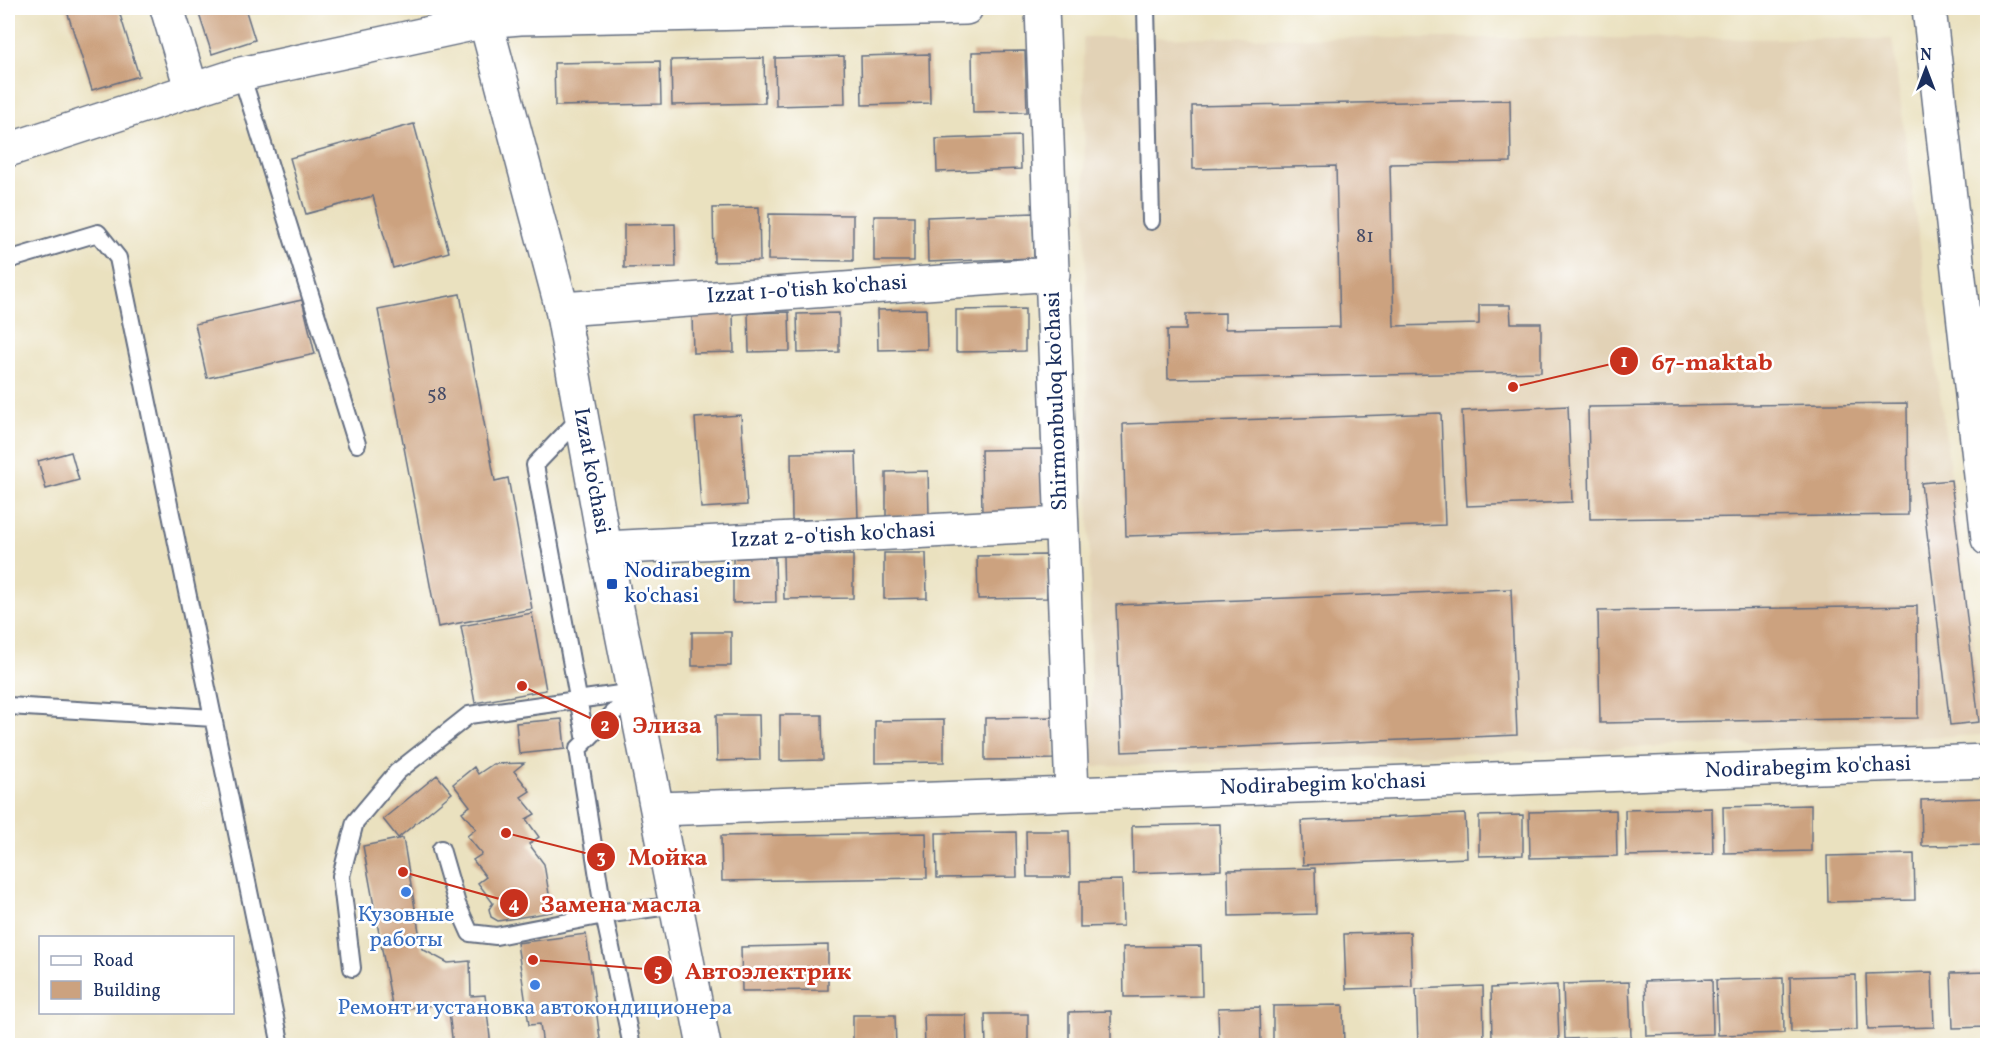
<svg xmlns="http://www.w3.org/2000/svg" width="1995" height="1053" font-family="Vollkorn,serif">
  <style>
    .built { fill: #e2d2b6 }
    .building { fill: #cca27f }
    .lines { fill: none; stroke-linecap: round; stroke-linejoin: round }
    .service-casing { stroke: #636d80; stroke-width: 20 }
    .minor-casing { stroke: #636d80; stroke-width: 36 }
    .secondary-casing { stroke: #636d80; stroke-width: 36 }
    .service { stroke: #fff; stroke-width: 16 }
    .minor { stroke: #fff; stroke-width: 33 }
    .secondary { stroke: #fff; stroke-width: 33 }
    .transit-dot { fill: #1a4fb4; stroke: #fff; stroke-width: 2 }
    .shop-dot { fill: #3f7fe0; stroke: #fff; stroke-width: 2 }
    .labels { text-anchor: middle; dominant-baseline: central; stroke-width: 5; stroke-linejoin: round; paint-order: stroke }
    .number-label { font-size: 20px; fill: #474c66 }
    .street-label { font-size: 22px; fill: #1b2f5e; stroke: #fff }
    .transit-label { font-size: 22px; fill: #164399; stroke: #fff; text-anchor: start }
    .shop-label { font-size: 22px; fill: #366cbe; stroke: #fff }
    .leader { fill: none; stroke: #c8321e; stroke-width: 2 }
    .callout-dot { fill: #c8321e; stroke: #fff; stroke-width: 2 }
    .mark-label { font-size: 18px; text-anchor: middle; font-weight: bold; fill: #fff }
    .callout-label { font-size: 24px; text-anchor: middle; font-weight: bold; fill: #c8321e; stroke: #fff; stroke-width: 5; stroke-linejoin: round; paint-order: stroke }
  </style>
  <rect width="100%" height="100%" fill="#fff"/>
  <filter id="ink" filterUnits="userSpaceOnUse"><feTurbulence type="fractalNoise" baseFrequency=".0167" numOctaves="2"/><feDisplacementMap in="SourceGraphic" scale="12" xChannelSelector="R" yChannelSelector="G"/><feConvolveMatrix kernelMatrix="1 2 1 2 8 2 1 2 1" color-interpolation-filters="sRGB"/></filter>
  <filter id="wash" filterUnits="userSpaceOnUse"><feTurbulence type="fractalNoise" baseFrequency=".008" numOctaves="4" result="noise"/><feDisplacementMap in="SourceGraphic" scale="24" xChannelSelector="R" yChannelSelector="G"/><feGaussianBlur stdDeviation="1.35" result="paint"/><feColorMatrix in="noise" values="0 0 0 0 0 0 0 0 0 0 0 0 0 0 0 0 0 1.4 0 .05"/><feComposite in="paint" operator="in"/></filter>
  <g filter="url(#wash)">
    <rect width="100%" height="100%" fill="#eae1bf"/>
    <path class="built" d="M1083 37 1892 39 1986 735 1092 767Z"/>
    <g id="blocks">
      <path class="building" d="M66 8H118L139 76 92 90Z
        M197 8H245L255 40 212 54Z
        M1983 16H1988V41H1986Z
        M1025 51 1027 112 973 113 972 52Z
        M929 54 930 103 862 105 861 56Z
        M844 56 845 104 776 106 775 58Z
        M764 58 765 103 672 105 671 60Z
        M660 61 661 104 555 106 554 63Z
        M1510 100 1511 162 1390 164 1394 326 1479 324V305H1510L1511 323H1541V372L1168 379 1167 330H1186V314L1225 313V329L1340 327 1336 166 1193 169 1192 106Z
        M414 124 449 252 393 268 373 196 306 214 290 158Z
        M1020 136 1021 169 937 172 936 139Z
        M759 207 760 261 714 262 713 208Z
        M1033 213 1034 258 928 262 927 217Z
        M769 214 853 215V261L768 260Z
        M874 216H914V261H874Z
        M675 224 676 267 624 268V225Z
        M460 294 495 481 508 478 532 609 438 627 378 310Z
        M302 300 315 354 207 378 195 324Z
        M926 309 927 349 878 350 877 310Z
        M1025 309V351L956 352V310Z
        M789 312 790 351 749 352 748 313Z
        M733 313 734 352 693 353 692 314Z
        M839 313V352L798 353 797 314Z
        M1907 403 1908 515 1590 519 1588 407Z
        M1568 406 1572 502 1467 506 1462 411Z
        M1441 413 1445 525 1126 536 1123 424Z
        M741 415 747 505 701 508 695 418Z
        M1043 449 1044 513 982 514 981 450Z
        M71 452 79 480 46 489 38 461Z
        M856 452 858 519 792 520 791 453Z
        M928 471 929 517H886V472Z
        M1951 480 1979 722 1950 725 1921 483Z
        M884 553H926L927 598 884 599Z
        M853 555V598L784 599 783 556Z
        M1046 555 1047 598 978 599 977 556Z
        M775 557 776 602 733 603V558Z
        M1511 589 1517 735 1122 752 1116 605Z
        M1917 606 1918 718 1600 723 1598 611Z
        M532 613 546 690 475 703 461 626Z
        M692 632H731V666H692Z
        M716 715H759L760 760 717 761Z
        M780 715H822L823 760 780 761Z
        M1054 717 1055 759 985 760V718Z
        M562 719 565 749 519 754 516 723Z
        M944 720V762L875 763V721Z
        M524 763 514 771 530 791 521 797 535 814 526 819 539 837 529 844 544 864 552 912 498 921 491 917 489 909 493 903 478 883 486 877 473 860 482 854 467 836 476 829 462 812 470 806 453 784 474 767 478 774 493 764Z
        M437 775 452 793 398 838 383 819Z
        M1988 798V845L1922 846 1921 800Z
        M1811 805V851L1724 853 1723 807Z
        M1712 808 1713 854 1626 856 1625 810Z
        M1616 810 1617 856 1530 858 1529 812Z
        M1465 814 1467 858 1303 865 1301 821Z
        M1523 815V855L1479 856V816Z
        M1220 824 1221 870 1133 873 1132 826Z
        M1026 831H1069L1070 877H1027Z
        M1016 832 1017 877 937 878 936 833Z
        M926 833 927 878 722 881 721 836Z
        M403 838 422 949 448 963 470 961 471 996 485 995 491 1046H453L448 1003 393 1010 363 846Z
        M1914 854 1915 900 1828 902 1827 856Z
        M1315 868 1316 914 1229 916 1228 870Z
        M1122 880 1123 926 1080 927V881Z
        M1410 932 1412 987 1346 989 1344 934Z
        M586 934 601 1046H543L540 1024 529 1025 517 943Z
        M828 945V990L742 991 741 947Z
        M1201 946 1202 996 1124 997 1123 947Z
        M1932 972 1934 1027 1868 1029 1866 974Z
        M1988 972V1027L1953 1028 1951 973Z
        M1856 975 1857 1030 1791 1032 1790 977Z
        M1783 978 1784 1033 1718 1035 1716 980Z
        M1712 979 1713 1034 1647 1036 1645 981Z
        M1629 982 1631 1037 1565 1039 1563 984Z
        M1557 985 1559 1040 1492 1042 1491 988Z
        M1483 986 1484 1041 1418 1043 1416 989Z
        M1343 1005 1344 1046H1273V1006Z
        M1260 1007 1261 1046H1219L1218 1008Z
        M1111 1011V1046H1069V1012Z
        M985 1014H1028V1046H986Z
        M853 1015H895L896 1046H853Z
        M924 1015H966L967 1046H925Z"/>
    </g>
  </g>
  <g filter="url(#ink)">
    <use href="#blocks" fill-opacity="0" stroke="#636d80" stroke-width="1.5"/>
    <g class="lines">
      <g class="service-casing">
        <path id="service" d="M1146 8 1151 221
          M241 74 357 444
          M8 260 98 233 118 258 281 1046
          M581 417 535 465 586 741
          M8 706 214 718
          M441 849 457 904 470 933 496 936 604 915 676 905
          M352 968 341 876 355 822 397 772 469 715 634 692
          M632 1046 604 915 578 749 634 692"/>
      </g>
      <g class="minor-casing">
        <path id="minor" d="M167 8 192 91
          M1042 8 1072 794
          M1929 8 1988 539
          M8 150 241 74 486 21 520 18 966 8
          M562 309 1053 274
          M605 548 1061 524
          M658 809 1988 761"/>
      </g>
      <g class="secondary-casing">
        <path id="secondary" d="M482 8 562 309 605 548 704 1046"/>
      </g>
      <use href="#service" class="service"/>
      <use href="#minor" class="minor"/>
      <use href="#secondary" class="secondary"/>
    </g>
  </g>
  <rect class="transit-dot" x="606" y="578" width="12" height="12" rx="3"/>
  <g class="shop-dot">
    <circle cx="406" cy="892" r="6"/>
    <circle cx="535" cy="985" r="6"/>
  </g>
  <g class="labels">
    <g class="number-label">
      <text x="1365" y="237">81</text>
      <text x="437" y="395">58</text>
    </g>
    <g class="street-label">
      <text transform="translate(807 290) rotate(-4)">Izzat 1-o'tish ko'chasi</text>
      <text transform="translate(1057 401) rotate(-92)">Shirmonbuloq ko'chasi</text>
      <text transform="translate(591 471) rotate(80)">Izzat ko'chasi</text>
      <text transform="translate(833 536) rotate(-3)">Izzat 2-o'tish ko'chasi</text>
      <text transform="translate(1808 768) rotate(-2)">Nodirabegim ko'chasi</text>
      <text transform="translate(1323 785) rotate(-2)">Nodirabegim ko'chasi</text>
    </g>
    <g class="transit-label">
      <text x="624" y="571">Nodirabegim<tspan x="624" dy="25">ko'chasi</tspan></text>
    </g>
    <g class="shop-label">
      <text x="406" y="915">Кузовные<tspan x="406" dy="25">работы</tspan></text>
      <text x="535" y="1008">Ремонт и установка автокондиционера</text>
    </g>
  </g>
  <path class="leader" d="M1513 387L1624 361M522 686L605 725M506 833L601 857M403 872L514 903M533 960L658 970"/>
  <g class="callout-dot">
    <circle cx="1513" cy="387" r="6"/>
    <circle cx="522" cy="686" r="6"/>
    <circle cx="506" cy="833" r="6"/>
    <circle cx="403" cy="872" r="6"/>
    <circle cx="533" cy="960" r="6"/>
    <circle cx="1624" cy="361" r="15"/>
    <circle cx="605" cy="725" r="15"/>
    <circle cx="601" cy="857" r="15"/>
    <circle cx="514" cy="903" r="15"/>
    <circle cx="658" cy="970" r="15"/>
  </g>
  <g class="mark-label">
    <text x="1624" y="367">1</text>
    <text x="605" y="731">2</text>
    <text x="601" y="863">3</text>
    <text x="514" y="910">4</text>
    <text x="658" y="977">5</text>
  </g>
  <g class="callout-label">
    <text x="1712" y="370">67-maktab</text>
    <text x="667" y="733">Элиза</text>
    <text x="668" y="865">Мойка</text>
    <text x="621" y="912">Замена масла</text>
    <text x="768" y="979">Автоэлектрик</text>
  </g>
  <rect width="1995" height="1053" fill="none" stroke="#fff" stroke-width="30"/>
  <rect x="39" y="936" width="195" height="78" fill="#ffffff" stroke="#a4acbf" stroke-width="1.5"/>
  <rect x="51" y="956" width="30" height="9" fill="#ffffff" stroke="#a4acbf" stroke-width="1.5"/>
  <text x="93" y="966" font-size="18" fill="#1b2f5e">Road</text>
  <rect x="51" y="981" width="30" height="18" fill="#cca27f" stroke="#a4acbf" stroke-width="1.5"/>
  <text x="93" y="996" font-size="18" fill="#1b2f5e">Building</text>
  <g transform="translate(1926 69)" stroke="#ffffff" stroke-width="4.5" paint-order="stroke">
  <path d="M0-4.5L10 22L0 15L-10 22Z" fill="#1b2f5e"/>
  <text y="-9" font-size="16" font-weight="bold" text-anchor="middle" fill="#1b2f5e">N</text>
  </g>
</svg>
